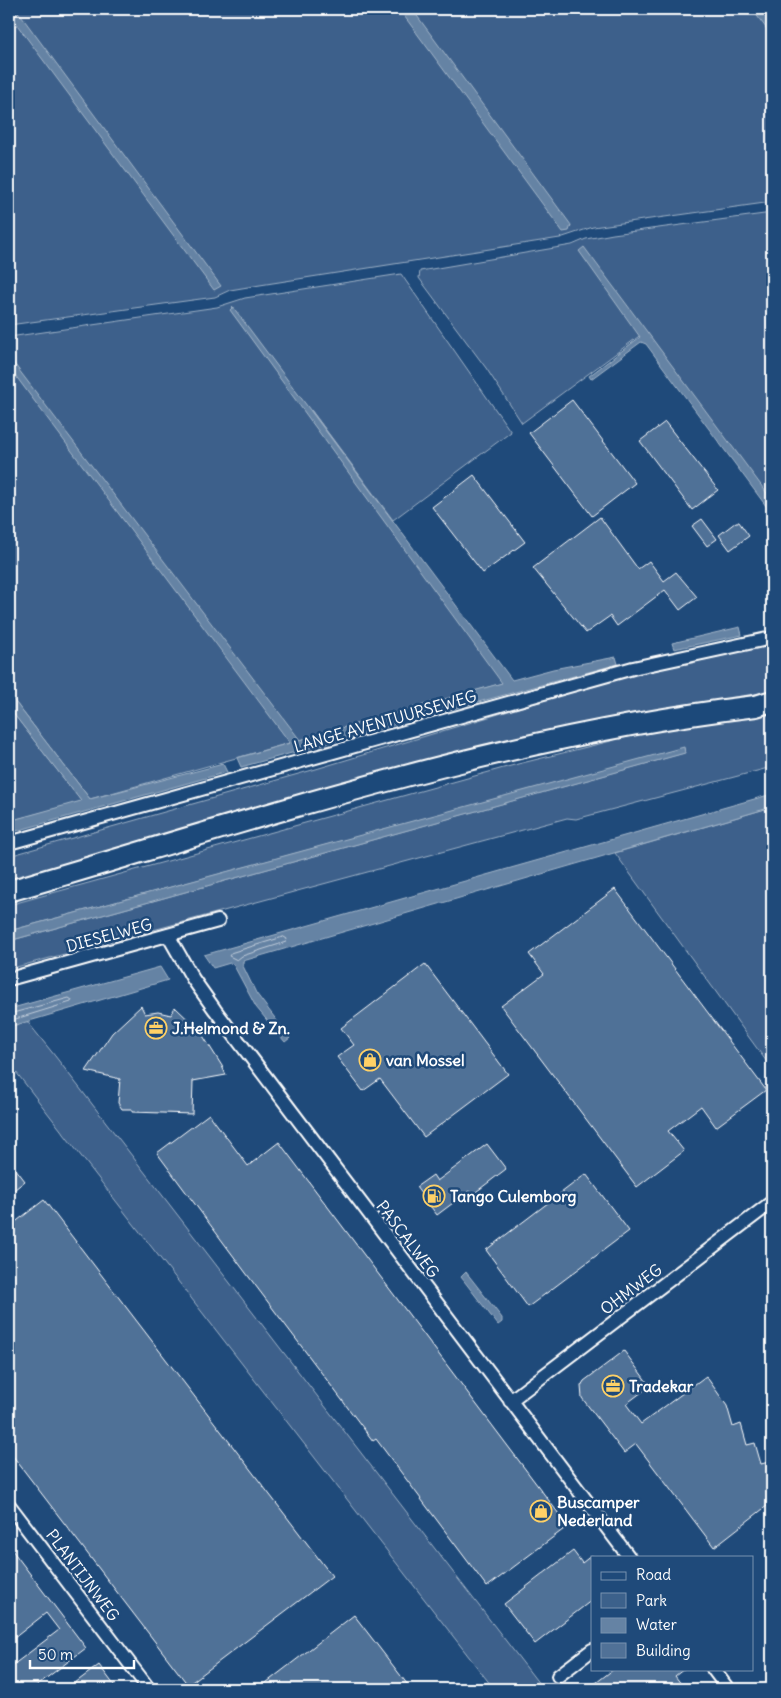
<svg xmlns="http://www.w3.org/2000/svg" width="781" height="1698" font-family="Delius,sans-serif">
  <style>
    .green { fill: #3c618b; stroke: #9eb0c5 }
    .water { fill: #6583a4; stroke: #a3b5c8 }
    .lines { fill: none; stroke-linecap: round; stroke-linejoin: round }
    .shore { stroke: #c1cddb; stroke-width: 1 }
    .building { fill: #507197; stroke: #fff }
    .minor-casing { stroke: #fff; stroke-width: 16 }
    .primary-casing { stroke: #fff; stroke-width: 24 }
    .minor { stroke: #1f4a7a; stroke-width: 12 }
    .primary { stroke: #1f4a7a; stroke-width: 20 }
    .labels { text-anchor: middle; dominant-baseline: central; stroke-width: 5; stroke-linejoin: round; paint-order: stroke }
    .street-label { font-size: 16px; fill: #fff; stroke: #1f4a7a }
    .poi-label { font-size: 16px; font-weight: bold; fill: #fff; stroke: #1f4a7a; text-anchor: start }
  </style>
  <rect width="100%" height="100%" fill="#1f4a7a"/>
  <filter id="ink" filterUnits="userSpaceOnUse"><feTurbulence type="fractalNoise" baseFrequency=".02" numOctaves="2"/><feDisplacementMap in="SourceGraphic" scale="10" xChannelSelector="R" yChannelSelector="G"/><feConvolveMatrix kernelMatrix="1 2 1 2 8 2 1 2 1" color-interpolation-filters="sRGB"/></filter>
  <g filter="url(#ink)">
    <path class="green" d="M9 9H772V202L593 227 560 238 260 285 230 290 215 297 9 325Z
      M772 213V505L646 331 522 423 486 368 419 278 420 271 572 245 586 239 613 234Z
      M401 274 511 432 393 520 311 410 510 681 90 799 9 694V337L217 307 245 298Z
      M772 641V691L627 715 398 771 9 880V856L316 769 635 673Z
      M9 708 82 802 9 821Z
      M758 715H772V767L576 819 567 818 9 969V941L684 753V748L9 931V905L518 764 680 724Z
      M772 807V1069L615 853Z
      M26 1020 55 1056 543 1689H494L9 1063V1027Z"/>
    <path class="water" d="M9 9H16L221 286 214 290 9 14Z
      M399 9H412L571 225 569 231 563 232Z
      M752 9H761L772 24V36Z
      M584 247 772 500V514L646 344 641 342 591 379 589 376 640 337 579 251Z
      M233 307 512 680 553 669 616 657 618 664 416 719 413 708 502 683 230 310Z
      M9 357 300 740 394 713 397 724 241 767 237 758 290 743 9 367Z
      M740 627 742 635 674 649 672 643Z
      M9 694 90 799 223 764 227 772 9 833V821L81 801 9 708Z
      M684 747 685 753 9 941V931Z
      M772 794V807L243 961V966L256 993 290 1038 285 1042 256 1007 233 964 230 963 213 968 204 955Z
      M160 967 168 980 9 1027V1009Z
      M466 1272 502 1318V1322L498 1325 461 1277Z"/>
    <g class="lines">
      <path class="shore" d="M284 937 287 939 286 942 242 956 237 960 229 956 231 953Z
        M9 1014 69 998 72 1000 71 1002 9 1021"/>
    </g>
    <path class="building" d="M572 400 635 483 592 516 529 433Z
      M665 422 718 490 692 510 640 441Z
      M474 475 525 542 483 573 432 507Z
      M600 517 638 569 649 561 664 581 676 572 697 597 680 610 665 590 617 626 610 616 586 633 533 568Z
      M702 519 717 539 707 546 692 526Z
      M736 522H739L749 536 730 550 719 535Z
      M615 889 766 1090 716 1127 701 1106 668 1131 684 1151 637 1187 501 1006 544 974 529 954Z
      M425 964 508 1074 424 1137 380 1079 363 1091 337 1057 354 1045 341 1028Z
      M141 1006 145 1014 158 1012 171 1015 175 1007 200 1031 222 1066 226 1075 193 1081 192 1114 132 1112V1109H122L118 1103 120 1079 86 1071 112 1033Z
      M209 1114 248 1166 279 1142 568 1526 487 1587 376 1439 373 1441 246 1273 157 1153Z
      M487 1144 506 1169 472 1195 469 1191 437 1215 416 1187 433 1175 437 1181Z
      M9 1160 25 1181 9 1194Z
      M586 1174 629 1231 528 1307 486 1250Z
      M44 1200 332 1576 188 1685 9 1451V1227Z
      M624 1351 650 1386 626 1404 641 1424 706 1376 727 1406 733 1427 741 1424 747 1445 755 1443 761 1464 769 1462 772 1473V1502L714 1547 636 1444 624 1453 582 1398 581 1386 584 1381Z
      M9 1546 86 1648 32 1689H9V1668L59 1630 46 1613 9 1642Z
      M573 1551 582 1563 592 1555V1600L535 1644 504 1604Z
      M354 1615 411 1689H258L305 1653Z
      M99 1665 117 1689H67Z
      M614 1669H684L675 1676 685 1689H588Z"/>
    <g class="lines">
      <g class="minor-casing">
        <path id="minor" d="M9 843 633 668 772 638
          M168 935 193 979 215 1010 629 1557
          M9 979 218 921
          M510 1401 772 1202
          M9 1505 149 1689
          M713 1669 728 1689
          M558 1676 592 1650"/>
      </g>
      <g class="primary-casing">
        <path id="primary" d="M9 891C254 820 501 736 756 706L772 701"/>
      </g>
      <use href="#minor" class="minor"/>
      <use href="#primary" class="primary"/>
    </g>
  </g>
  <defs>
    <g id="office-ring" transform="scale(1.125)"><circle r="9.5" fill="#1f4a7a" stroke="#ffd166" stroke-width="1.5"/><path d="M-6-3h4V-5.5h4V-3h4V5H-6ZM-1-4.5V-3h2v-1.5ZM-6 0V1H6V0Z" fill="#ffd166"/></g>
    <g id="shop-ring" transform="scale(1.125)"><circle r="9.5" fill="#1f4a7a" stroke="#ffd166" stroke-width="1.5"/><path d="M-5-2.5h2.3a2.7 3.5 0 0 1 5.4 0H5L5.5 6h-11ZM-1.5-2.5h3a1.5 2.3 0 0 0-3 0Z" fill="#ffd166"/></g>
    <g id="fuel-ring" transform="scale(1.125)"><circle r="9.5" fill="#1f4a7a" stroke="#ffd166" stroke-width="1.5"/><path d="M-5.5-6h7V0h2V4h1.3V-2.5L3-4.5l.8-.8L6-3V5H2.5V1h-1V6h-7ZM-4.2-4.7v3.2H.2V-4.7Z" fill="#ffd166"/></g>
  </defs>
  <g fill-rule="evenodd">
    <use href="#office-ring" x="156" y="1028"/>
    <use href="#shop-ring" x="370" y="1060"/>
    <use href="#fuel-ring" x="434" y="1196"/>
    <use href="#office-ring" x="613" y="1386"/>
    <use href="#shop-ring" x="541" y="1511"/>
  </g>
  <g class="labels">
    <g class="street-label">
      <text transform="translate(385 721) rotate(-16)">LANGE AVENTUURSEWEG</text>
      <text transform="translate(109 935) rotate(-15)">DIESELWEG</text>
      <text transform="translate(408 1239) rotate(53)">PASCALWEG</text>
      <text transform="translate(631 1289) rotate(-37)">OHMWEG</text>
      <text transform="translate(83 1575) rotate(53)">PLANTIJNWEG</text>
    </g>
    <g class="poi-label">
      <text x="172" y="1028">J.Helmond &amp; Zn.</text>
      <text x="386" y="1060">van Mossel</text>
      <text x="450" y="1196">Tango Culemborg</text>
      <text x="629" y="1386">Tradekar</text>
      <text x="557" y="1502">Buscamper<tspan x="557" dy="18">Nederland</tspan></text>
    </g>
  </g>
  <rect width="781" height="1698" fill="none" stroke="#1f4a7a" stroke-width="30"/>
  <rect x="15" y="15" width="751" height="1668" fill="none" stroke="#fff" stroke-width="2" filter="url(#ink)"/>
  <rect x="591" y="1556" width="162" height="115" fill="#1f4a7a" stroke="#7992af"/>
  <rect x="601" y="1572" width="25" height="8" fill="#1f4a7a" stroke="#7992af"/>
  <text x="636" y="1580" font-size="15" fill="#ffffff">Road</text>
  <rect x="601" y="1593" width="25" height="15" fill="#3c618b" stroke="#7992af"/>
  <text x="636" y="1606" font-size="15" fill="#ffffff">Park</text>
  <rect x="601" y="1618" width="25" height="15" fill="#6583a4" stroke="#7992af"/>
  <text x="636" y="1630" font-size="15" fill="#ffffff">Water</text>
  <rect x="601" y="1643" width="25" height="15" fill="#507197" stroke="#7992af"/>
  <text x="636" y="1656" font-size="15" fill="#ffffff">Building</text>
  <path d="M30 1660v8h104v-8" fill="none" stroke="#ffffff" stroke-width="2.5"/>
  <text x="38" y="1660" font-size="15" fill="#ffffff" stroke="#1f4a7a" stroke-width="4" paint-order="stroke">50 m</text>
</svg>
